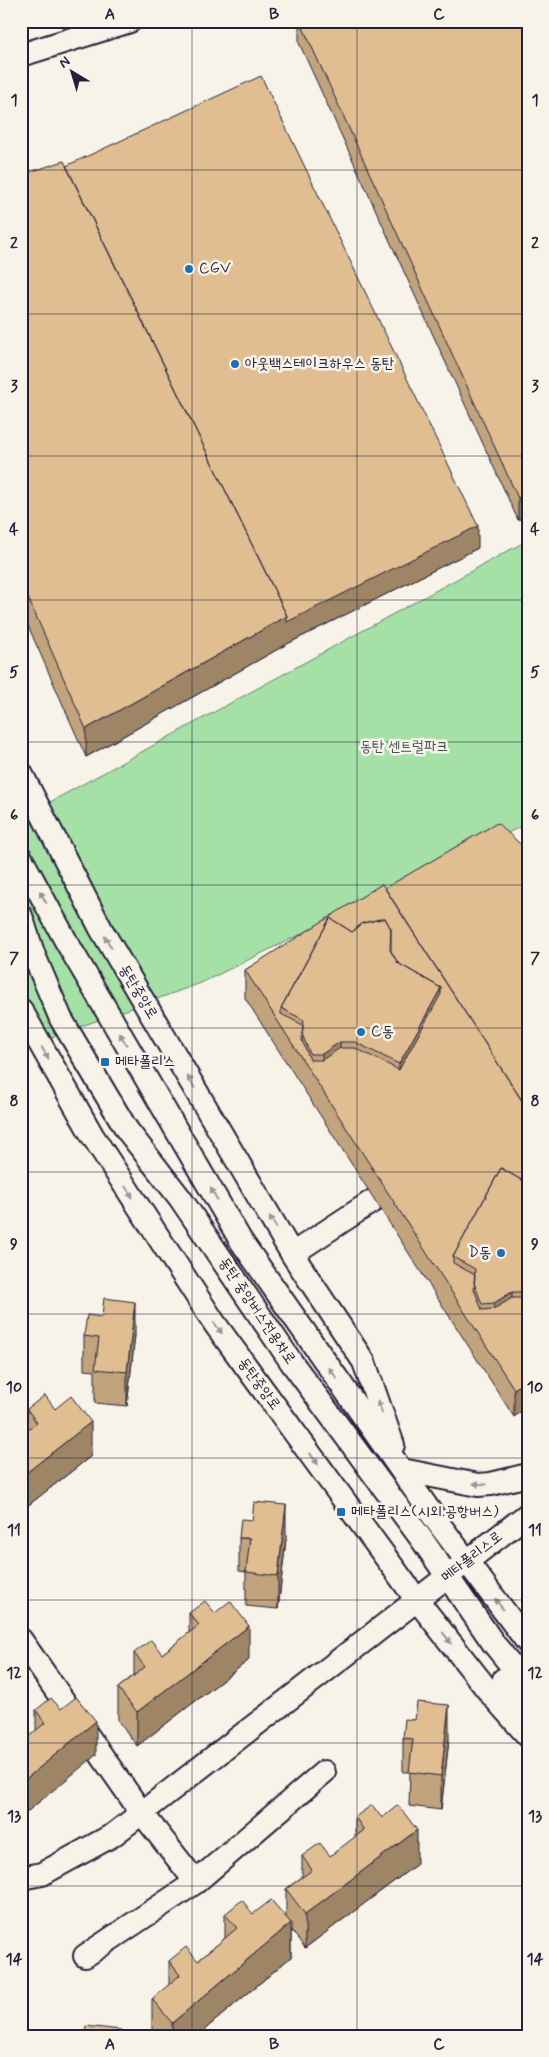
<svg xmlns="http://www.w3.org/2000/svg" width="549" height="2057" font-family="Mynerve,'Poor Story',sans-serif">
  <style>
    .green { fill: #a5e0a6; stroke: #648170 }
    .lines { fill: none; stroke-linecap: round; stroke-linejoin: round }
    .minor-casing { stroke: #22223b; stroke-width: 26 }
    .minor { stroke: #f7f3e8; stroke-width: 22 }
    .wall { fill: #c1a37e; stroke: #22223b }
    .shaded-wall { fill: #9d8566; stroke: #22223b }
    .building { fill: #e0be92; stroke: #22223b; fill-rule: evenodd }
    .oneway { fill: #97959a }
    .grid { fill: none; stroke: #22223b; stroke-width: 1; stroke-opacity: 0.55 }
    .poi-dot { fill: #1f6fb2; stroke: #f7f3e8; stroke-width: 2 }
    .labels { text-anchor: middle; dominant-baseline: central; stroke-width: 5; stroke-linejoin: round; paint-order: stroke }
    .poi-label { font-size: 15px; fill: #22223b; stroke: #f7f3e8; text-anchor: start }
    .park-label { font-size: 15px; fill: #435256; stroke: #f7f3e8 }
    .street-label { font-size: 15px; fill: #22223b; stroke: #f7f3e8 }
    .neatline { fill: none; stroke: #22223b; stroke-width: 2 }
    .grid-label { font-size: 16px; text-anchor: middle; font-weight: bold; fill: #22223b }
  </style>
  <rect width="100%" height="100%" fill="#f7f3e8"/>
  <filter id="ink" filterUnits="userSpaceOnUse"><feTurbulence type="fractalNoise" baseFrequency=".02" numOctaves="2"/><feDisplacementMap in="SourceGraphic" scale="10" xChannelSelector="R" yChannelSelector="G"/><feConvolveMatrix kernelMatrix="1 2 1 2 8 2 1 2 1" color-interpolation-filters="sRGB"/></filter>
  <g filter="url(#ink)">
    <path class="green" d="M528 540V823L201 983 21 1048V818Z"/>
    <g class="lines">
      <g class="minor-casing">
        <path id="minor" d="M21 55 130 21
          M21 773 101 929 292 1254 364 1362 393 1445
          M21 858 66 941 241 1241 436 1520 528 1643
          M21 916 33 953 61 1019 127 1130 180 1198 292 1363 423 1541 494 1644 528 1686
          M21 1010 92 1135 215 1324 417 1600 490 1693 528 1736
          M292 1254 394 1187
          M402 1470 478 1485 491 1484 528 1475
          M21 1640 141 1812 196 1882 324 1772
          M504 1679 528 1706
          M21 1878 42 1874 113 1835 528 1514
          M85 1956 196 1882"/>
      </g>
      <use href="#minor" class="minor"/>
    </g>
    <path class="wall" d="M299 21H528V515L518 520 299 43Z
      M66 166 478 548 287 644 86 757 21 610V175Z
      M528 851V1406L514 1417 245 998V970L385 888Z
      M135 1335 127 1406 95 1403V1371L84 1370V1336Z
      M27 1409 91 1456 21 1511V1435L27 1431Z
      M239 1538 286 1539 278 1609 246 1606V1572L239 1571Z
      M189 1613 249 1660 137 1746 118 1721V1688L134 1675V1653L162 1654 189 1633Z
      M36 1710 96 1755 36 1731Z
      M403 1738 449 1739 441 1810 409 1806 410 1772H403Z
      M355 1817 417 1864 305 1948 291 1930V1957L197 2036H154L152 2033V1999L169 1985V1961H198L225 1938V1914H253L286 1917V1889L302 1877V1856H330L355 1838Z"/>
    <path class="shaded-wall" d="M528 493V515L518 520V498Z
      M478 526V548L287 644 86 757V729L287 616Z
      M441 988V1022L399 1098V1064Z
      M340 1042V1076L322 1088V1054Z
      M512 1292V1325L494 1337V1303Z
      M135 1302V1335L127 1406V1372Z
      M528 1379V1406L514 1417V1389Z
      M91 1422V1456L21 1511V1477Z
      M286 1505V1539L278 1609V1576Z
      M249 1626V1660L137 1746V1712Z
      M449 1705V1739L441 1810V1776Z
      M96 1721V1755L21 1817V1783Z
      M417 1830V1864L305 1948V1914Z
      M291 1923V1957L197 2036H172V2023Z"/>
    <path class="building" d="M300 21H528V493L518 498Z
      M261 76 478 526 287 622V616L66 166Z
      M64 161 287 616 86 729 21 582V175Z
      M497 823 528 851V1110L385 888Z
      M382 884 528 1110V1177L523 1181 501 1168 453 1257V1263L475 1275 474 1289 482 1310 494 1309 512 1298H528V1379L514 1389 245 970ZM330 918 352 932 363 923 385 918 391 929V951L398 963 441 988V994L399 1070 355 1048H340L322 1060H310L302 1040 303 1025 281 1014V1008Z
      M330 918 352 932 363 923 385 918 391 929 390 950 398 963 441 988 399 1064 355 1042H340L322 1054H310L302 1034 304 1020 281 1008Z
      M501 1168 523 1181 528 1177V1292H512L494 1303 482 1304 474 1283 475 1269 453 1257Z
      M104 1298 135 1302 127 1372 95 1369 99 1338 84 1336 87 1315 102 1317Z
      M45 1395 55 1409 71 1396 91 1422 21 1477V1435L37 1423 27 1409Z
      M254 1502 286 1505 278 1576 246 1572 250 1538H239L241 1519 252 1520Z
      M205 1601 215 1613 230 1601 249 1626 137 1712 118 1688 145 1667 134 1653 151 1640 162 1654 199 1625 189 1613Z
      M76 1697 96 1721 21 1783V1743L45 1723 36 1710 51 1698 61 1709Z
      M417 1702 449 1705 441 1776 409 1772 413 1739 403 1738 405 1719 415 1720Z
      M372 1805 382 1818 398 1805 417 1830 305 1914 286 1889 312 1870 302 1856 320 1843 330 1856 364 1830 355 1817Z
      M242 1900 253 1914 271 1900 291 1923 172 2023 152 1999 180 1975 169 1961 186 1947 198 1961 237 1928 225 1914Z
      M86 2026 121 2030V2036H85Z"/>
    <defs><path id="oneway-solid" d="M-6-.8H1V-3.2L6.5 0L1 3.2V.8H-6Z" transform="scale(1.25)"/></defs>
    <g class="oneway">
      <use href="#oneway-solid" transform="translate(43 897) rotate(-119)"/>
      <use href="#oneway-solid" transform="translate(108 942) rotate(-121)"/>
      <use href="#oneway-solid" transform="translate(123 1039) rotate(-121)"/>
      <use href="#oneway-solid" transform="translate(45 1053) rotate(60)"/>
      <use href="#oneway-solid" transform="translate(191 1082) rotate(-121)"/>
      <use href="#oneway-solid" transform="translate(129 1192) rotate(57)"/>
      <use href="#oneway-solid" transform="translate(214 1194) rotate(-120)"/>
      <use href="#oneway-solid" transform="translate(273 1222) rotate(-121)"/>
      <use href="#oneway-solid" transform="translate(218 1328) rotate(54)"/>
      <use href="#oneway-solid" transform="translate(333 1373) rotate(-126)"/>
      <use href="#oneway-solid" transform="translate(380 1407) rotate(-109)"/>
      <use href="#oneway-solid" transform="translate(314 1459) rotate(54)"/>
      <use href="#oneway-solid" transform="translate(480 1484) rotate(-177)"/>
      <use href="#oneway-solid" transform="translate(499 1604) rotate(-127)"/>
      <use href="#oneway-solid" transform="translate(447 1638) rotate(52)"/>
    </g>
  </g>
  <path class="grid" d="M192 21V2036M357 21V2036M21 170H528M21 314H528M21 456H528M21 600H528M21 742H528M21 885H528M21 1028H528M21 1172H528M21 1314H528M21 1458H528M21 1600H528M21 1743H528M21 1886H528"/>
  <g class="poi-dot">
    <circle cx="189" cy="269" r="5"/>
    <circle cx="235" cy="364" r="5"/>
    <circle cx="361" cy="1032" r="5"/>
    <rect x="100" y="1057" width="10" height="10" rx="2.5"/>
    <circle cx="501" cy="1253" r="5"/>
    <rect x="336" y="1507" width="10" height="10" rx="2.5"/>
  </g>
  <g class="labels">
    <g class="poi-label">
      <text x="199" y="269">CGV</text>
      <text x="245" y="364">아웃백스테이크하우스 동탄</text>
      <text x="371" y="1032">C동</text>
      <text x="115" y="1062">메타폴리스</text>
      <text x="491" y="1253" text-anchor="end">D동</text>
      <text x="351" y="1512">메타폴리스(시외.공항버스)</text>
    </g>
    <g class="park-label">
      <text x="404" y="747">동탄 센트럴파크</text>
    </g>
    <g class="street-label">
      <text transform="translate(138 992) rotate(59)">동탄중앙로</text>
      <text transform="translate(257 1311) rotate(56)">동탄 중앙버스전용차로</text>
      <text transform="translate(259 1384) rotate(54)">동탄중앙로</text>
      <text transform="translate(472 1557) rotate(-38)">메타폴리스로</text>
    </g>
  </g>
  <rect width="549" height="2057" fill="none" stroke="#f7f3e8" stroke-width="55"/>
  <g transform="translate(72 72) rotate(322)" stroke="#f7f3e8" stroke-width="4" paint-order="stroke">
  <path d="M0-4L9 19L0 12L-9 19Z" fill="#22223b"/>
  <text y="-8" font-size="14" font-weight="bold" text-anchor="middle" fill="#22223b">N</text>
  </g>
  <rect x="28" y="28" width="494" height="2002" class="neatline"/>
  <g class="grid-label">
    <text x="110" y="19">A</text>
    <text x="274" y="19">B</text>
    <text x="439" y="19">C</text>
    <text x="14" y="105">1</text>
    <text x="535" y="105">1</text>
    <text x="14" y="248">2</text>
    <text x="535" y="248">2</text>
    <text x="14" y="391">3</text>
    <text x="535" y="391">3</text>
    <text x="14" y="534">4</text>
    <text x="535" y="534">4</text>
    <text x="14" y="677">5</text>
    <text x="535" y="677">5</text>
    <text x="14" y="820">6</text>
    <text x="535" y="820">6</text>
    <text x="14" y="963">7</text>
    <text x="535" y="963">7</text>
    <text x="14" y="1106">8</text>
    <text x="535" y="1106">8</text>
    <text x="14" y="1249">9</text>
    <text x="535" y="1249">9</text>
    <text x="14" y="1392">10</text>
    <text x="535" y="1392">10</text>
    <text x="14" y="1535">11</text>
    <text x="535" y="1535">11</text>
    <text x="14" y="1678">12</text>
    <text x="535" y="1678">12</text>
    <text x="14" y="1821">13</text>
    <text x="535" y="1821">13</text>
    <text x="14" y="1964">14</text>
    <text x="535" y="1964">14</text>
    <text x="110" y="2049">A</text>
    <text x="274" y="2049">B</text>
    <text x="439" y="2049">C</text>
  </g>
</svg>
